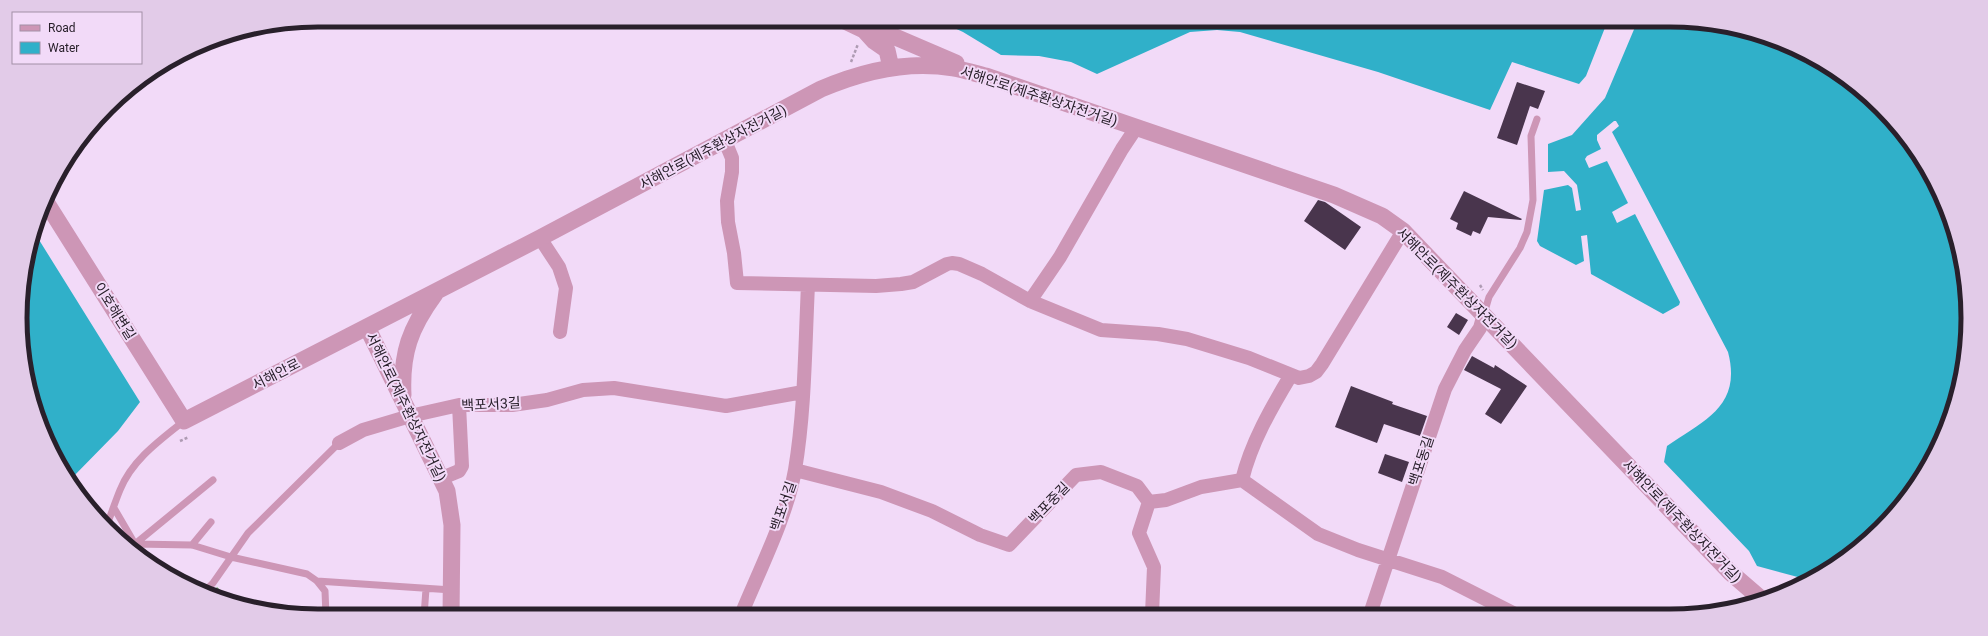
<svg xmlns="http://www.w3.org/2000/svg" width="1988" height="636" font-family="Roboto,'Noto Sans KR',sans-serif">
  <style>
    .forest { fill: #73b06f }
    .water { fill: #30b0c9 }
    .building { fill: #49354d }
    .lines { fill: none; stroke-linecap: round; stroke-linejoin: round }
    .path { stroke: #ae9bb3; stroke-width: 2.5; stroke-dasharray: 3 2; stroke-linecap: butt }
    .service { stroke: #cd96b6; stroke-width: 7 }
    .minor { stroke: #cd96b6; stroke-width: 14 }
    .tertiary { stroke: #cd96b6; stroke-width: 17 }
    .labels { text-anchor: middle; dominant-baseline: central; stroke-width: 4; stroke-linejoin: round; paint-order: stroke }
    .street-label { font-size: 14px; fill: #29202b; stroke: #f2daf8 }
    .rim { fill: none; stroke: #29202b; stroke-width: 5 }
  </style>
  <rect width="100%" height="100%" fill="#f2daf8"/>
  <path class="forest" d="M217 587 233 602 210 595Z"/>
  <path class="water" d="M937 20H1608L1586 76 1579 84 1512 62 1490 110 1378 72 1240 32 1217 30 1190 32 1097 74 1071 62 1039 56 1001 55 963 32Z
    M1638 20H1670L1728 26 1784 43 1836 70 1881 107 1918 153 1945 204 1962 260 1968 318 1962 376 1928 467 1881 529 1809 580 1757 566 1749 551 1664 462 1667 446C1705 420 1742 406 1728 352L1612 132 1619 126 1616 121H1614L1597 135V140L1601 149 1587 156 1585 159 1589 168 1607 161 1628 203 1612 212 1617 223 1635 214 1680 302 1679 305 1663 314 1591 274 1587 235 1581 236 1584 261 1576 265 1540 246 1537 241 1544 190 1568 185 1572 188 1576 211 1581 210 1577 185 1564 171 1548 172V144L1572 135 1605 98Z
    M36 235 140 402 118 431 69 481 30 395 21 338 23 279Z"/>
  <path class="building" d="M1517 82 1545 91 1538 109 1530 106 1517 145 1497 138Z
    M1464 191 1522 219 1521 220 1488 217 1480 234 1473 231 1471 236 1456 229 1458 223 1450 219Z
    M1318 200 1325 202 1361 227 1345 250 1304 221Z
    M1456 313 1468 320 1459 335 1447 327Z
    M1472 356 1494 368 1495 365 1527 386 1501 424 1485 414 1501 389 1464 370Z
    M1351 386 1393 402 1392 404 1427 416 1420 436 1384 424 1377 443 1335 427Z
    M1385 454 1409 462 1402 482 1378 473Z"/>
  <g class="lines">
    <path class="path" d="M851 62 858 44
      M1480 285 1483 290
      M180 441 189 437"/>
    <path class="service" d="M1484 314 1489 297 1520 248 1527 232 1533 200 1531 136 1537 119
      M114 508 135 544
      M106 527C111 515 115 502 120 490 132 460 160 440 184 421
      M135 544 192 545 231 557 307 574 317 581 325 591 326 616
      M192 545 211 522
      M129 547 135 544 213 480
      M317 581 452 590
      M203 593 213 583 248 533 339 443
      M424 616 426 589"/>
    <path class="minor" d="M725 141 732 158V172L727 201 728 222 734 253 737 283 876 286 901 284 913 282 947 264 952 263 959 264 982 274 1030 301 1101 330 1158 334 1187 339 1249 358 1299 378 1309 376 1316 372 1322 364 1403 231
      M540 238 559 267 566 288 560 332
      M1030 301 1060 257 1122 149 1136 128
      M339 443 363 430 410 416 459 405H512L547 400 583 390 614 388 726 406 803 392
      M795 470 881 492 932 511 980 535 1009 545 1076 475 1101 472 1137 486 1149 502 1166 500 1201 487 1242 480C1251 443 1271 408 1291 375
      M442 478 459 471 462 466 459 405
      M1242 480 1318 534 1358 550 1442 577 1515 614
      M1149 502 1139 533 1154 567 1152 614
      M1370 614 1445 389 1465 350 1480 328 1484 314
      M741 615C759 571 787 516 795 470 805 410 805 346 808 285"/>
    <path class="tertiary" d="M843 20 864 30H879L956 63
      M864 30 874 41 887 50 891 68
      M46 202 184 421 540 238 821 89C863 71 908 60 953 68 965 70 977 74 989 77L1334 195 1382 216 1403 231 1731 573 1760 598
      M367 327 447 491 452 525 451 616
      M403 395C401 353 410 328 435 294"/>
  </g>
  <g class="labels">
    <g class="street-label">
      <text transform="translate(1039 96) rotate(18)">서해안로(제주환상자전거길)</text>
      <text transform="translate(713 147) rotate(-28)">서해안로(제주환상자전거길)</text>
      <text transform="translate(1457 288) rotate(45)">서해안로(제주환상자전거길)</text>
      <text transform="translate(115 311) rotate(58)">이호해변길</text>
      <text transform="translate(276 374) rotate(-27)">서해안로</text>
      <text transform="translate(491 404) rotate(-3)">백포서3길</text>
      <text transform="translate(406 407) rotate(64)">서해안로(제주환상자전거길)</text>
      <text transform="translate(1421 461) rotate(-72)">백포동길</text>
      <text transform="translate(1049 503) rotate(-46)">백포중길</text>
      <text transform="translate(783 506) rotate(-71)">백포서길</text>
      <text transform="translate(1682 521) rotate(46)">서해안로(제주환상자전거길)</text>
    </g>
  </g>
  <path d="M0 0H1988V636H0ZM318 27H1670A291 291 0 0 1 1961 318V318A291 291 0 0 1 1670 609H318A291 291 0 0 1 27 318V318A291 291 0 0 1 318 27Z" fill="#e2cbe8" fill-rule="evenodd"/>
  <path class="rim" d="M318 27H1670A291 291 0 0 1 1961 318V318A291 291 0 0 1 1670 609H318A291 291 0 0 1 27 318V318A291 291 0 0 1 318 27Z"/>
  <rect x="12" y="12" width="130" height="52" fill="#f2daf8" stroke="#a290a6"/>
  <rect x="20" y="25" width="20" height="6" fill="#cd96b6" stroke="#a290a6"/>
  <text x="48" y="32" font-size="12" fill="#29202b">Road</text>
  <rect x="20" y="42" width="20" height="12" fill="#30b0c9" stroke="#a290a6"/>
  <text x="48" y="52" font-size="12" fill="#29202b">Water</text>
</svg>
